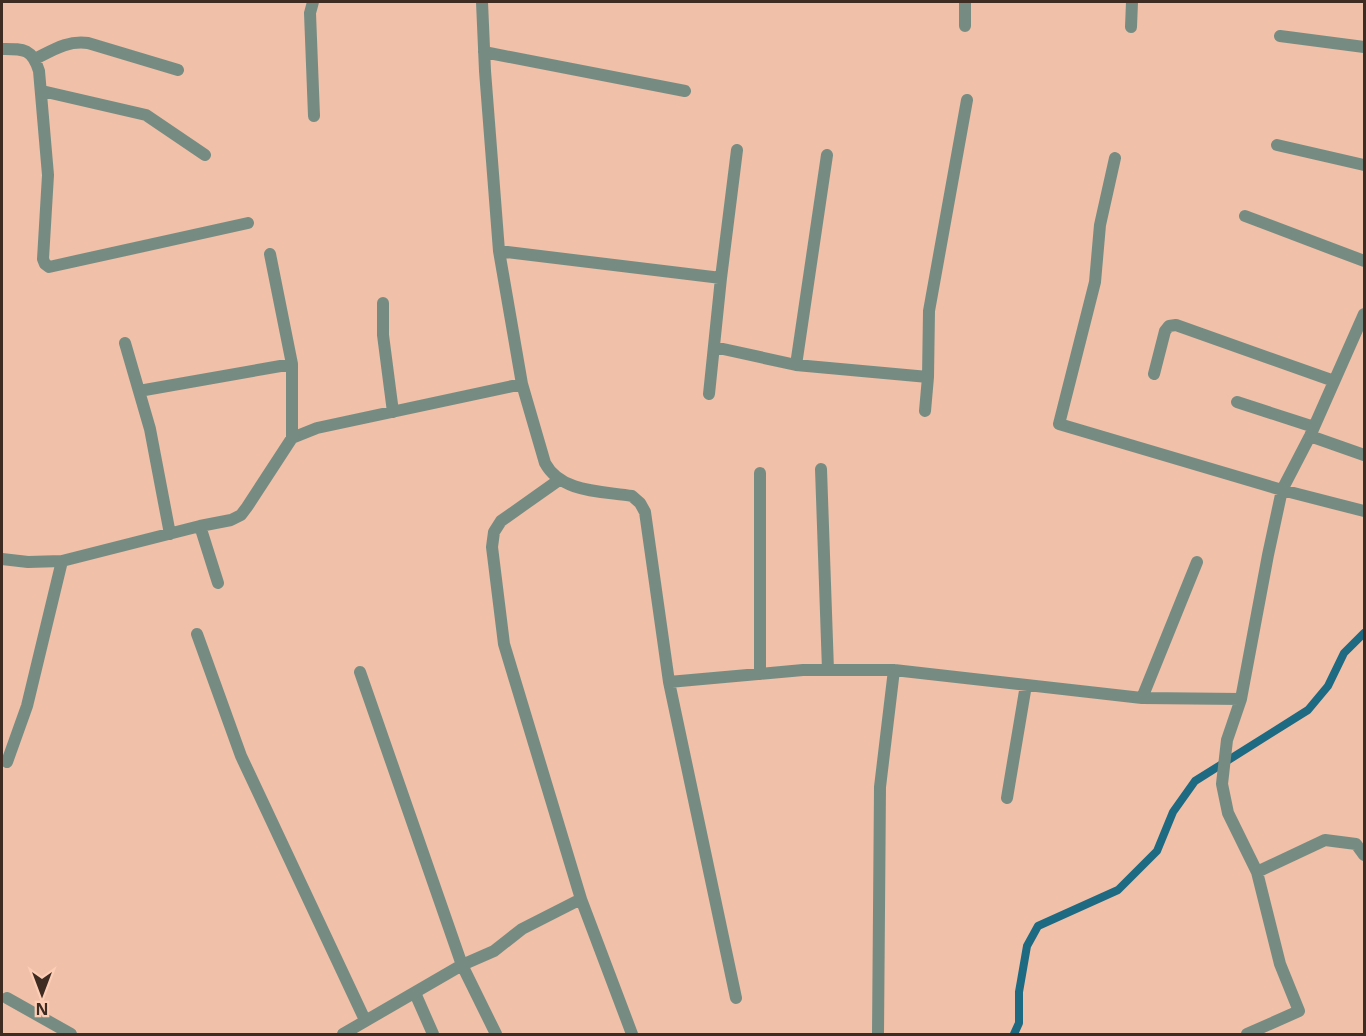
<svg xmlns="http://www.w3.org/2000/svg" width="1366" height="1036" font-family="'Open Sans',sans-serif">
  <style>
    .lines { fill: none; stroke-linecap: round; stroke-linejoin: round }
    .stream { stroke: #1e6a82; stroke-width: 8 }
    .lane { stroke: #768c83; stroke-width: 12 }
    .street { stroke: #768c83; stroke-width: 12 }
  </style>
  <rect width="100%" height="100%" fill="#f0c0a8"/>
  <g class="lines">
    <path class="stream" d="M1014 1034 1019 1023V992L1027 946 1038 926 1118 890 1157 851 1173 812 1195 781 1308 710 1328 686 1344 653 1364 633"/>
    <path class="lane" d="M1280 36 1364 47
      M415 993 433 1034"/>
    <path class="street" d="M313 2 310 13 314 116
      M482 2 485 71 499 251 522 384 545 463C561 493 602 491 632 496L640 503 645 512 669 682 803 670H894L1142 698 1241 699
      M965 26V2
      M1131 27 1132 2
      M2 49C23 49 32 48 39 71L48 175 43 259 45 264 49 267 248 223
      M484 52 685 91
      M35 59C53 50 68 40 88 43L178 70
      M42 91 146 115 205 155
      M1277 145 1364 165
      M1115 158 1100 225 1095 282 1059 424 1282 490 1364 511
      M1245 216 1364 261
      M499 251 721 278 709 394
      M270 254 292 364V438
      M721 278 737 150
      M383 303V335L393 412
      M125 343 150 429 170 534
      M714 347 796 365 928 377 925 411
      M796 365 827 155
      M1154 374 1165 331 1169 326 1176 325 1334 381
      M928 377 929 311 967 100
      M139 391 292 364
      M1237 402 1314 427
      M1310 436 1364 455
      M821 469 828 670
      M559 480 501 521 494 532 492 547 504 644 581 899 632 1034
      M200 526 218 583
      M2 559 28 562 62 561 200 526 231 520 241 515 247 507 292 438 317 428 522 384
      M197 634 241 756 365 1020
      M360 672 462 965 496 1034
      M760 674V473
      M669 682 736 998
      M1142 698 1197 562
      M7 762 27 706 62 561
      M1007 798 1026 685
      M1257 872 1325 840 1356 844 1364 855
      M7 998 71 1034
      M343 1034 462 965 494 951 522 929 581 899
      M878 1034 880 787 894 670
      M1247 1034 1299 1011 1280 964 1257 872 1228 813 1222 784 1227 740 1241 699 1268 555 1282 490 1310 436 1364 314"/>
  </g>
  <rect width="1366" height="1036" fill="none" stroke="#3e2b22" stroke-width="6"/>
  <g transform="translate(42 994) rotate(180)" stroke="#fdcdb5" stroke-width="4.5" paint-order="stroke">
  <path d="M0-4.5L10 22L0 15L-10 22Z" fill="#3e2b22"/>
  <text y="-9" font-size="16" font-weight="bold" text-anchor="middle" fill="#3e2b22">N</text>
  </g>
</svg>
